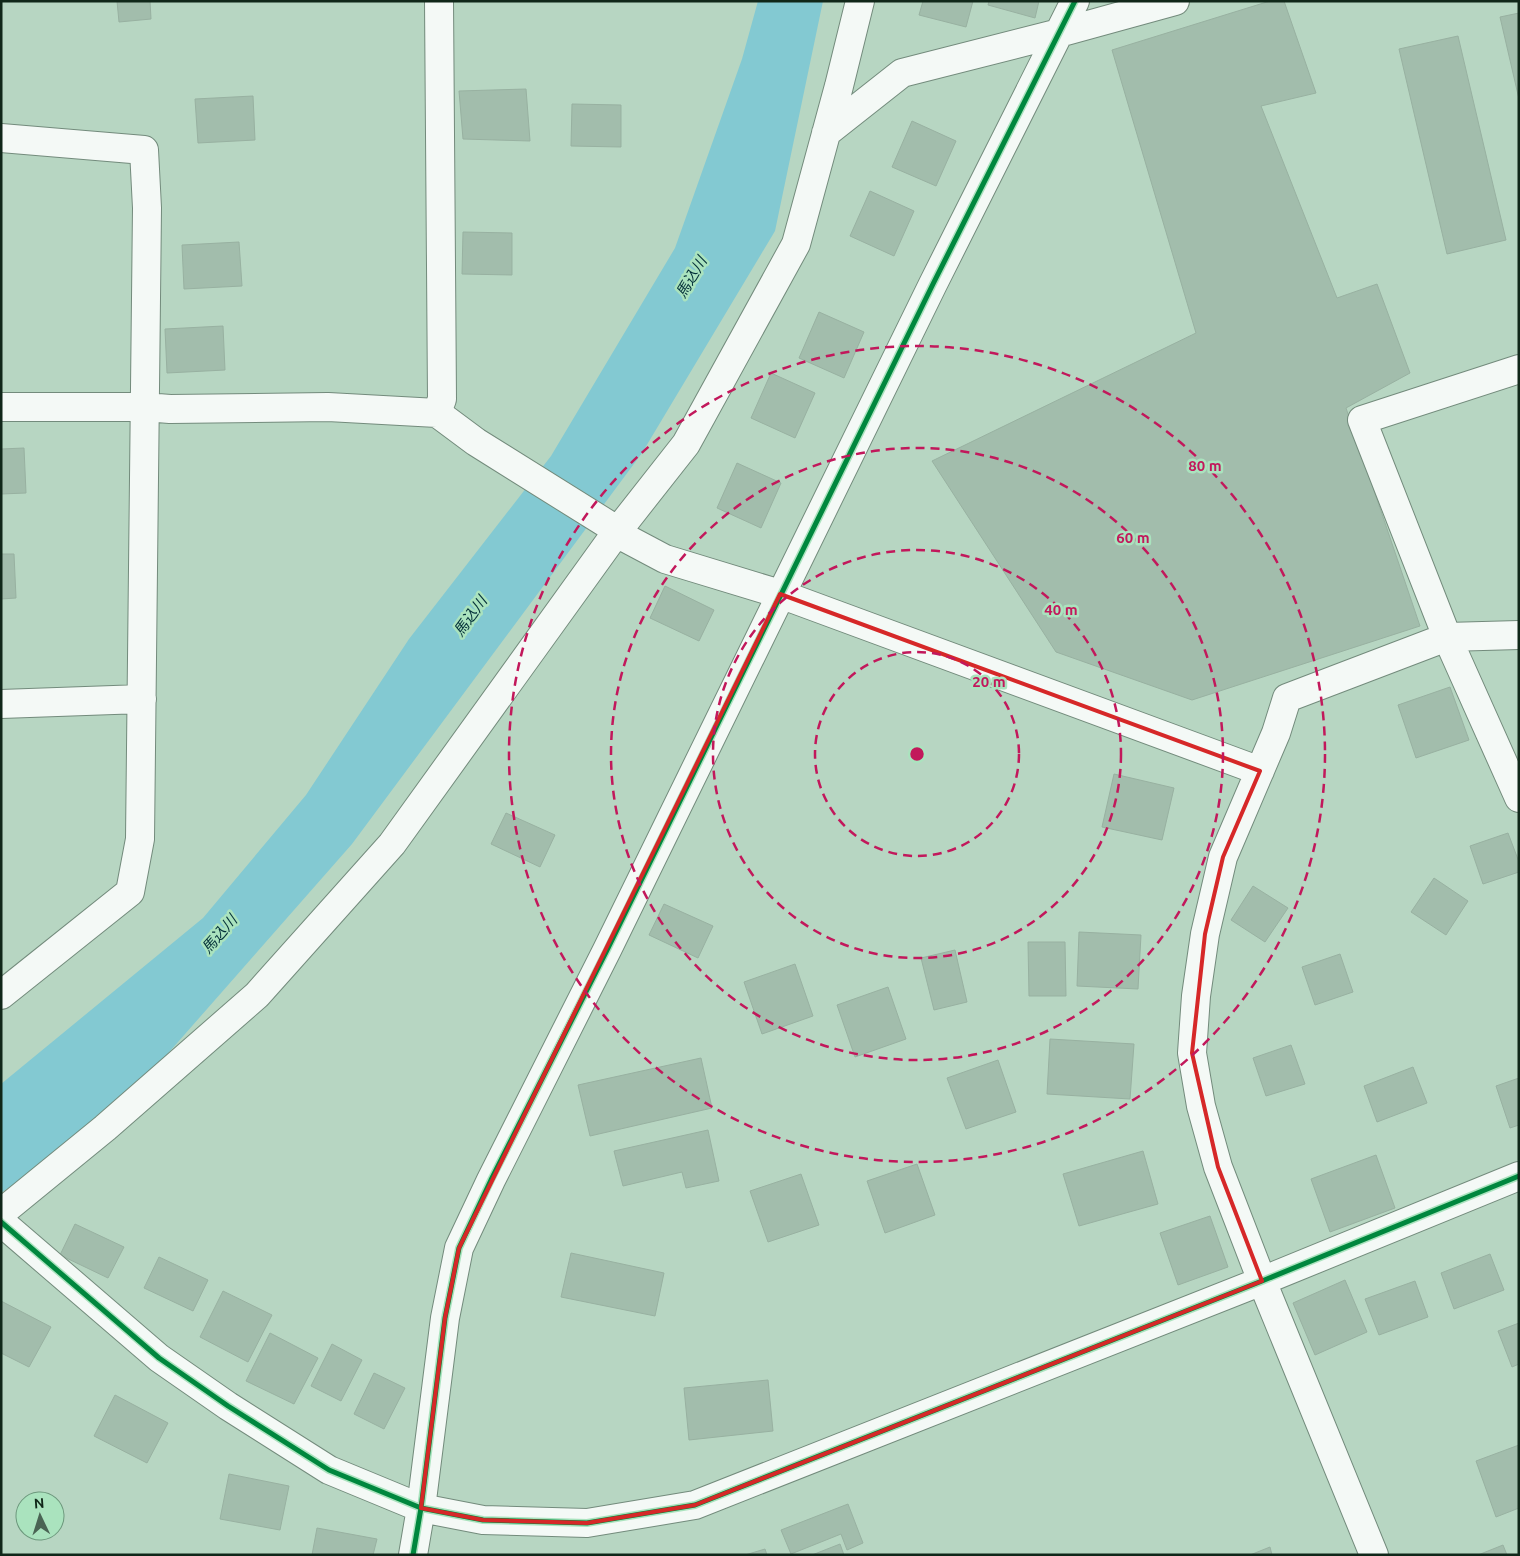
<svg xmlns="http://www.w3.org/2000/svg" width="1520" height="1556" font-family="Ubuntu,'Noto Sans JP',sans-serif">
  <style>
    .water { fill: #83c9d2 }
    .building { fill: #a2bdac; stroke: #98b1a1 }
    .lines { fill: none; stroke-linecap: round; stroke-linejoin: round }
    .street-casing { stroke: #738b7c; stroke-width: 30 }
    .street { stroke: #f4f9f6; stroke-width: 28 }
    .cycleway-casing { stroke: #aae3be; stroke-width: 8 }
    .cycleway { stroke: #00873e; stroke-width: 5 }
    .marked { fill: none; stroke: #d62828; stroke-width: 4; stroke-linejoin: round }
    .ring { fill: none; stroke: #c2185b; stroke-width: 2.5; stroke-dasharray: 9 6 }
    .labels { text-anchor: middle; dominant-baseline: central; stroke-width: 5; stroke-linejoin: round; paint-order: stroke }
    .water-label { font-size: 15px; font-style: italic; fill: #043039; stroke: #aae3be }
    .centre { fill: #c2185b; stroke: #aae3be; stroke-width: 2.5 }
    .ring-label { font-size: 15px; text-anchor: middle; font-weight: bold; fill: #c2185b; stroke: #aae3be; stroke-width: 5; stroke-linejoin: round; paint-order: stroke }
  </style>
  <rect width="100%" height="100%" fill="#b7d6c2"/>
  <path class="water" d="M758 1H823L775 231 642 453 352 844 113 1116 1 1193V1084L203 918 306 795 409 639 551 456 675 248 742 59Z"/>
  <path class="building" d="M117 1H150L151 19 119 22Z
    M923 1H973L966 27 919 15Z
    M989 1H1039L1035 18 988 5Z
    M1270 1H1284L1316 93 1261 106 1337 298 1377 284 1410 373 1346 408 1420 626 1192 700 1056 652 932 461 1196 333 1112 50Z
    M1519 13V99L1500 17Z
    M1458 36 1506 240 1447 254 1399 49Z
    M526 89 530 141 463 139 459 91Z
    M253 96 255 140 198 143 195 99Z
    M572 104 621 105V147L571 146Z
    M912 121 956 141 936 186 892 167Z
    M870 191 914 211 894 256 850 236Z
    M463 232 512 233V275L462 274Z
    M239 242 242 286 184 289 182 245Z
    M819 312 864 332 844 378 799 358Z
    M223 326 225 370 167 373 165 329Z
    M771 373 815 393 795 438 751 418Z
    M24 448 26 493 1 494V449Z
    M737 463 781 483 761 528 717 508Z
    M1 554H14L16 598 1 599Z
    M665 586 714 610 699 641 650 618Z
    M1450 687 1469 740 1416 758 1398 705Z
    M1114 774 1174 788 1162 840 1102 827Z
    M506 813 555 835 540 867 491 844Z
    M1508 833 1519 862V872L1483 884 1470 846Z
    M1434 878 1468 901 1446 935 1411 912Z
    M1253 886 1288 908 1265 942 1231 920Z
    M664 904 713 926 698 958 649 935Z
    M1079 932 1141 935 1138 989 1077 986Z
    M1028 942H1065L1066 996H1029Z
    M955 950 967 1002 934 1010 921 958Z
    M1340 954 1353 992 1315 1005 1302 967Z
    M795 964 813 1016 762 1034 744 982Z
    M888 987 906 1039 855 1057 837 1005Z
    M1050 1039 1134 1044 1130 1099 1047 1094Z
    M1291 1045 1305 1084 1266 1096 1253 1058Z
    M701 1058 712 1108 590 1136 578 1085Z
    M998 1060 1016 1112 966 1129 947 1078Z
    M1413 1067 1427 1103 1377 1122 1364 1086Z
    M1519 1078V1125L1510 1128 1496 1086Z
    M708 1130 719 1181 686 1188 682 1172 623 1186 614 1151Z
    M1143 1151 1158 1204 1079 1226 1063 1174Z
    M1376 1155 1395 1208 1330 1232 1311 1179Z
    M917 1164 935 1215 885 1233 867 1181Z
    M801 1174 819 1225 768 1242 750 1191Z
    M1210 1216 1228 1267 1178 1285 1160 1233Z
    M75 1224 124 1247 108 1278 60 1255Z
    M571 1253 664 1273 655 1316 561 1297Z
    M1490 1254 1504 1290 1454 1309 1441 1273Z
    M159 1257 208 1280 193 1311 144 1288Z
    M1345 1280 1367 1332 1315 1355 1293 1303Z
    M1415 1281 1428 1317 1379 1335 1365 1299Z
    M223 1291 272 1315 248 1362 200 1337Z
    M1 1301 51 1327 29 1367 1 1353Z
    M1519 1323V1364L1512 1367 1498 1331Z
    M270 1333 318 1358 294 1404 246 1381Z
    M332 1344 362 1360 341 1401 311 1386Z
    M374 1373 405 1388 384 1429 354 1414Z
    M768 1380 773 1431 689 1440 684 1388Z
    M115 1395 168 1423 147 1463 94 1436Z
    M1519 1445V1508L1496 1517 1476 1461Z
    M229 1474 289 1486 280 1530 220 1519Z
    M848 1504 863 1543 847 1550 841 1534 791 1554 781 1530Z
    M317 1528 377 1539 373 1555H312Z
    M840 1544 844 1555H812Z
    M1503 1545 1507 1555H1478Z
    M1270 1547 1272 1555H1250Z
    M765 1549 767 1555H745Z"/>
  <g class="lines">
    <g class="street-casing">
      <path id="street" d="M826 133 902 73 1059 33 1175 1
        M1 138 144 150 147 208 140 839 130 892 1 995
        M1519 369 1362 420 1447 637 1519 798
        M1 407H145L170 409 328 407 437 413 476 442 612 527 616 533 665 559 780 594 1260 771
        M437 413 442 399 439 1
        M1 704 142 699
        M1 1213 105 1128 257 995 392 844 616 533 686 444 796 244 839 86 860 1
        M1 1222 159 1358 228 1406 329 1470 421 1508 483 1520 587 1523 695 1505 1262 1281 1519 1176
        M413 1555 421 1508 445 1318 459 1248 491 1180 607 950 933 284 1075 1
        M1374 1555 1262 1281 1218 1167 1201 1106 1192 1053 1196 996 1205 934 1223 857 1276 733 1287 698 1447 637 1519 635"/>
    </g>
    <use href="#street" class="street"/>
    <g class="cycleway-casing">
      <path id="cycleway" d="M1 1222 159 1358 228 1406 329 1470 421 1508 483 1520 587 1523 695 1505 1262 1281 1519 1176
        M413 1555 421 1508 445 1318 459 1248 491 1180 607 950 933 284 1075 1"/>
    </g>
    <use href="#cycleway" class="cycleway"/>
  </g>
  <path class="marked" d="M780 594 1260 771 1223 857 1205 934 1192 1053 1218 1167 1262 1281 695 1505 587 1523 483 1520 421 1508 445 1318 459 1248Z"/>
  <g class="ring">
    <circle cx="917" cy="754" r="102"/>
    <circle cx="917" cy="754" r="204"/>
    <circle cx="917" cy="754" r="306"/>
    <circle cx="917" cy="754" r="408"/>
  </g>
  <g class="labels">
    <g class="water-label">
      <text transform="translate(691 277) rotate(-59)">馬込川</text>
      <text transform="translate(470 616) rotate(-54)">馬込川</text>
      <text transform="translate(219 934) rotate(-49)">馬込川</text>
    </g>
  </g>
  <circle cx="917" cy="754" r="8" class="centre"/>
  <g class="ring-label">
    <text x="1205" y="471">80 m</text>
    <text x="1133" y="543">60 m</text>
    <text x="1061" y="615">40 m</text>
    <text x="989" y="687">20 m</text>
  </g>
  <rect width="1520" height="1556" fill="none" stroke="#102719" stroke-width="5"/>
  <g transform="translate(40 1516) rotate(356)"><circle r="24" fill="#aae3be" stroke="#6c987c"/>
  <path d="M0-4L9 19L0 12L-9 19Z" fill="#4a6454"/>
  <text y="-8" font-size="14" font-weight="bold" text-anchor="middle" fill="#102719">N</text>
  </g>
</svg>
